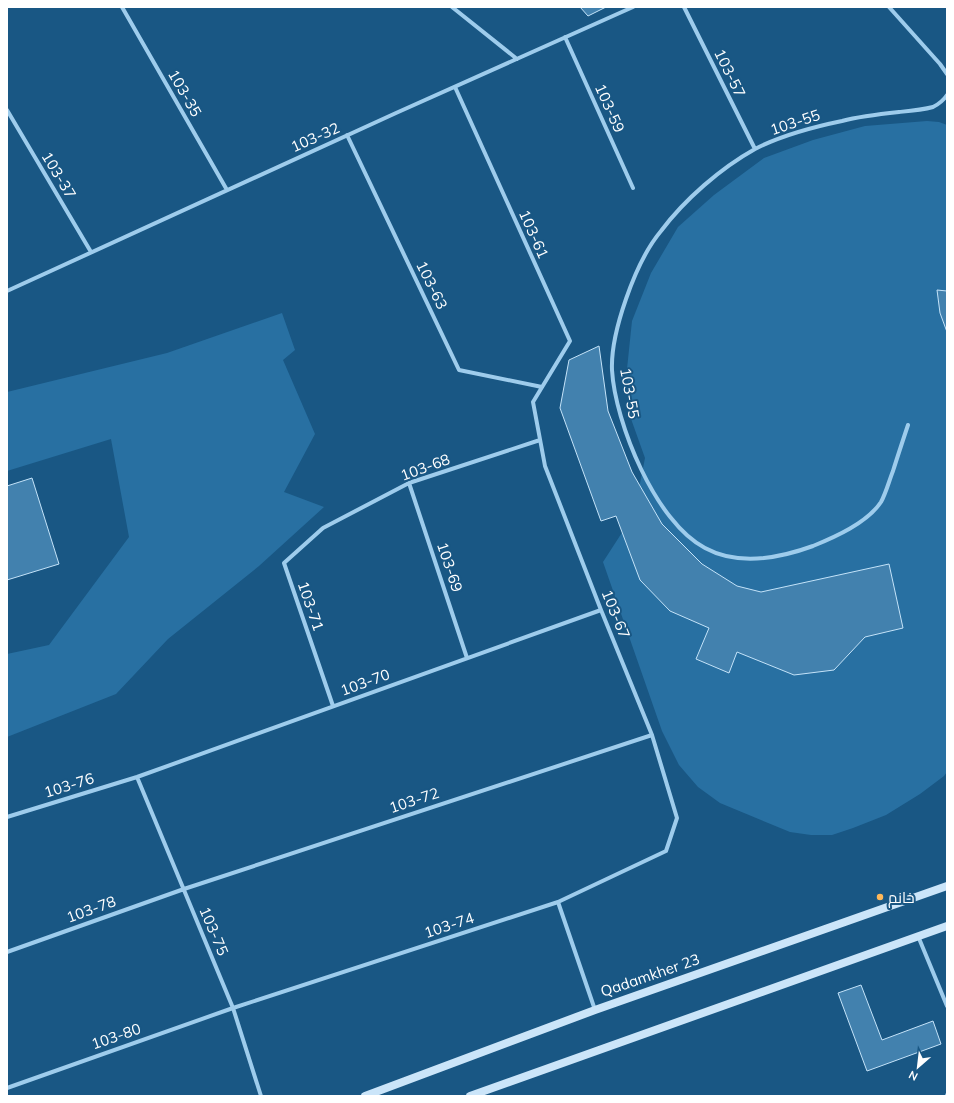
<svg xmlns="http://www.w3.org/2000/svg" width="954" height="1103" font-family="Mulish,Cairo,sans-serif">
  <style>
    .green { fill: #2870a2 }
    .building { fill: #4281ae; stroke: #c4e3f9 }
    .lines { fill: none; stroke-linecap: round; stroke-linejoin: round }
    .street { stroke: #9eccec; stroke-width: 4 }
    .secondary { stroke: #cbe5f9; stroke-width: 8 }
    .poi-dot { fill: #ffb859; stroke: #195784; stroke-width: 1.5 }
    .labels { text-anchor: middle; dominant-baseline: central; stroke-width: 4; stroke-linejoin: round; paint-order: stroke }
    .street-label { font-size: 15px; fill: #fff; stroke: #195784 }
    .poi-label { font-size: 15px; fill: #fff; stroke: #195784; text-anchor: start }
  </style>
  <rect width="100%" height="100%" fill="#195784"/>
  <path class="green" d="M927 121 939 122 947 125V772L944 776 920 794 886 815 853 828 832 835H811L790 832 720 803 698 787 679 765 662 731 603 562 634 514 645 458 630 416 627 369 632 321 651 273 678 227 714 195 764 158 813 140 865 126Z
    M282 313 295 350 283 360 315 434 284 492 324 507 259 566 168 639 116 694 7 737V654L49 645 129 537 111 439 7 471V392L167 353Z"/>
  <path class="building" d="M580 7H606L588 16Z
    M937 290 947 291V332L940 313Z
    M599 346 608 411 632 472 662 524 702 564 737 586 761 592 889 564 903 628 865 637 834 670 794 675 737 652 729 673 696 659 709 628 670 611 640 580 616 516 601 521 560 408 569 360Z
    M32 478 59 564 7 580V486Z
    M861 985 882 1040 933 1021 941 1044 867 1071 838 993Z"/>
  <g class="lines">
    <path class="street" d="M122 7 227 190
      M452 7 517 59
      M684 7 755 149
      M889 7 940 64 947 74
      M565 37 633 188
      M7 110 91 252
      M347 135 459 370 542 387
      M7 291 396 113 633 7
      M908 425C903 440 898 455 893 471 889 481 886 493 881 502 867 523 835 537 813 546 780 558 738 566 705 548 656 523 615 423 612 370 611 346 618 322 626 299 634 276 645 250 661 231 685 199 721 168 755 149 782 135 813 127 842 121 861 116 880 114 899 112 910 111 922 110 933 107 939 104 943 101 947 95
      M409 483 467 658
      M333 706 284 563 323 528 409 483 540 440
      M137 777 233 1008 261 1096
      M7 817 137 777 601 610
      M558 902 595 1010
      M918 936 947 1006
      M7 952 184 889 652 735
      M7 1088 233 1008 558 902 666 851 677 818 652 735 601 610 545 466 533 402 570 341 455 87
      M947 1096V1095"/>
    <path class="secondary" d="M365 1096 595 1010 947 886
      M470 1096 947 926"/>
  </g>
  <circle class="poi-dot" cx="880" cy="897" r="4"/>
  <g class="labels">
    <g class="street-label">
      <text transform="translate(730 73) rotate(64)">103-57</text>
      <text transform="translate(185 93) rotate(60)">103-35</text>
      <text transform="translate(610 108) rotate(66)">103-59</text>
      <text transform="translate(795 122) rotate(-18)">103-55</text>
      <text transform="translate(315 137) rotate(-24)">103-32</text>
      <text transform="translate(59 175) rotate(59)">103-37</text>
      <text transform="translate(534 234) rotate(66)">103-61</text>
      <text transform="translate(432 285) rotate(64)">103-63</text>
      <text transform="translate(630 393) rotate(80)">103-55</text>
      <text transform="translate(425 467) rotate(-20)">103-68</text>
      <text transform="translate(450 567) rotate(72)">103-69</text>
      <text transform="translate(311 606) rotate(71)">103-71</text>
      <text transform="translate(616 614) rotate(68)">103-67</text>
      <text transform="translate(365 682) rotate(-20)">103-70</text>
      <text transform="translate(69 785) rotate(-17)">103-76</text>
      <text transform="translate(414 800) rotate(-18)">103-72</text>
      <text transform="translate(91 909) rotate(-20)">103-78</text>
      <text transform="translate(449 925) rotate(-18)">103-74</text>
      <text transform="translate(214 931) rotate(67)">103-75</text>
      <text transform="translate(650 975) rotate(-19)">Qadamkher 23</text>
      <text transform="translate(116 1036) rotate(-19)">103-80</text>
    </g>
    <g class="poi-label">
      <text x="888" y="897">خانم</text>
    </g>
  </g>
  <rect width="954" height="1103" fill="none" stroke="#ffffff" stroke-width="16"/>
  <g transform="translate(918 1067) rotate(208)" stroke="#195784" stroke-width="3" paint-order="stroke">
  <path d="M0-3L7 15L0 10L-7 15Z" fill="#ffffff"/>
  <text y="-6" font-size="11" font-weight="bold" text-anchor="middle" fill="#ffffff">N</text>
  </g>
</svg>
